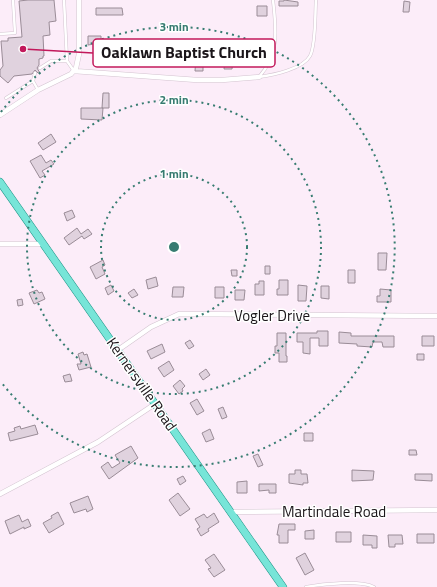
<svg xmlns="http://www.w3.org/2000/svg" width="437" height="587" font-family="'Titillium Web',sans-serif">
  <style>
    .building { fill: #e0d2de; stroke: #9a8c97 }
    .lines { fill: none; stroke-linecap: round; stroke-linejoin: round }
    .lane-casing { stroke: #d3c4d0; stroke-width: 3.5 }
    .street-casing { stroke: #d3c4d0; stroke-width: 5.5 }
    .primary-casing { stroke: #1c9285; stroke-width: 8 }
    .lane { stroke: #fff; stroke-width: 2.5 }
    .street { stroke: #fff; stroke-width: 4.5 }
    .primary { stroke: #77e5d8; stroke-width: 7 }
    .ring { fill: none; stroke: #377c71; stroke-width: 2; stroke-dasharray: 2 4 }
    .labels { text-anchor: middle; dominant-baseline: central; stroke-width: 3; stroke-linejoin: round; paint-order: stroke }
    .street-label { font-size: 15px; fill: #1b161a; stroke: #fff }
    .centre { fill: #377c71; stroke: #fff; stroke-width: 2 }
    .ring-label { font-size: 12px; text-anchor: middle; font-weight: bold; fill: #377c71; stroke: #fff; stroke-width: 3; stroke-linejoin: round; paint-order: stroke }
    .leader { fill: none; stroke: #c2185b; stroke-width: 1.5 }
    .callout-dot { fill: #c2185b; stroke: #fff; stroke-width: 1.5 }
    .callout { fill: #fff; stroke: #c2185b; stroke-width: 1.5 }
    .callout-label { font-size: 16px; text-anchor: middle; font-weight: bold; fill: #1b161a }
  </style>
  <rect width="100%" height="100%" fill="#fcedf9"/>
  <path class="building" d="M28 0H54L56 21 49 22 50 35 43 36 44 56H43V58L39 59V65L37 68 40 73H38L35 70 32 74 14 76 8 83 0 76V70L3 66 1 41H8V38L22 37 19 1Z
    M284 0 298 2V6H279V1H284Z
    M404 1 410 2 409 12H403Z
    M257 6H267V16H257Z
    M96 8H122L123 15H96Z
    M88 36H101V43L88 45Z
    M196 57 203 58V71H195Z
    M225 60H233L232 69H224Z
    M103 93H109V108H102Z
    M81 108H103L102 120 81 119Z
    M51 134 56 142 43 150 38 143Z
    M41 155 46 163 51 160 54 164 42 171 45 175 40 178 30 161Z
    M72 210 75 217 67 221 64 213Z
    M77 228 81 234 88 229 92 234 84 239 82 236 69 245 64 238Z
    M378 253H387L386 270H378Z
    M103 260 105 265 102 267 105 274 96 279 90 267Z
    M265 266H270V274H265Z
    M231 270H237V276H232Z
    M348 270H355V283H348Z
    M156 277 158 286 148 289 146 280Z
    M279 280H288V295H277V289H279Z
    M259 281H264V295H255V284H259Z
    M111 285 114 291 108 295 105 288Z
    M298 285 307 286 306 301H298Z
    M321 286H329V299L321 298Z
    M173 287H184L183 297H172Z
    M215 287H224V298H215Z
    M134 289 138 295 132 298 128 293Z
    M380 289 391 290V302H377V296H380Z
    M37 290 39 293 42 292 45 299 34 304 29 293Z
    M235 290H245L244 300H235Z
    M22 299 23 305 18 306 17 300Z
    M317 331H328V346H319V338H310V354L303 353V342H297V333H317Z
    M339 332 351 333V336H394V347H383L382 342H373L372 347 357 346V344L339 343Z
    M277 333H286V356H287V362H279V353H275V346H277Z
    M422 336H434V346H422Z
    M190 340 194 346 189 349 185 343Z
    M162 344 165 352 151 359 147 351Z
    M83 352 84 355 87 354 91 367 79 370 77 364H81L78 354Z
    M417 354H424V360H417Z
    M169 361 174 370 164 377 158 368Z
    M206 369 210 375 203 380 199 374Z
    M70 374 72 381 65 382 63 376Z
    M180 380 185 386 182 389 183 391 179 394 173 386Z
    M197 399 204 411 197 415 190 403Z
    M223 407 227 417 222 419 218 409Z
    M35 425 38 434 10 441 8 433 15 431 14 428 20 426 21 429Z
    M210 429 214 439 206 442 202 433Z
    M304 433H313V441H304Z
    M131 446 138 458 109 479 101 467 108 462 112 468 120 463 115 455Z
    M409 450H416L417 455H409Z
    M258 454 263 465 258 467 253 456Z
    M295 470H301V474H307L308 483H303V485L289 483V474H295Z
    M352 470 374 471 373 480 352 481Z
    M415 474H432V481L415 480Z
    M183 476 186 481 180 485 177 479Z
    M247 481V493H237V482Z
    M259 484H276V493H269V490L259 491Z
    M178 493 190 509 180 516 169 500Z
    M88 496 93 509 87 512 86 509 74 513 70 503Z
    M58 512 64 524 49 533 43 523 52 518 51 516Z
    M214 513 219 522 208 529 209 531 201 536 197 529 200 527 195 519 204 514 207 518Z
    M19 515 22 522 28 519 31 526 24 529V527L10 534 5 521Z
    M279 524H295V530H288V543H279V535H277Z
    M314 530V539H305V531Z
    M336 532H351V542H336Z
    M417 534H434V543H417Z
    M363 535 377 536V548H372V545H363Z
    M388 535H402L403 544H395V547H389Z
    M305 553 314 570 305 575 296 558Z
    M214 554 225 570 214 577 208 569 211 568 205 560Z"/>
  <g class="lines">
    <g class="lane-casing">
      <path id="lane" d="M64 0 67 61
        M0 34 15 33 13 0
        M40 68 51 61H67L74 71
        M35 73 33 81 38 90
        M259 77C273 75 303 69 310 56 316 45 315 13 316 0
        M259 77C280 53 276 29 273 0
        M6 98 33 81
        M306 587C322 584 360 580 374 587"/>
    </g>
    <g class="street-casing">
      <path id="street" d="M74 71 197 80H222L259 77
        M0 115 38 90 71 74 76 68 79 54V0
        M0 244H44
        M118 350 151 327 179 314 437 316
        M0 494 98 442 155 404
        M232 512 437 510"/>
    </g>
    <g class="primary-casing">
      <path id="primary" d="M0 182 283 587"/>
    </g>
    <use href="#lane" class="lane"/>
    <use href="#street" class="street"/>
    <use href="#primary" class="primary"/>
  </g>
  <g class="ring">
    <circle cx="174" cy="247" r="73"/>
    <circle cx="174" cy="247" r="147"/>
    <path d="M1 112A220 220 0 1 1 1 382"/>
  </g>
  <g class="labels">
    <g class="street-label">
      <text x="272" y="315">Vogler Drive</text>
      <text transform="translate(142 384) rotate(55)">Kernersville Road</text>
      <text x="334" y="511">Martindale Road</text>
    </g>
  </g>
  <circle cx="174" cy="247" r="6" class="centre"/>
  <g class="ring-label">
    <text x="174" y="31">3 min</text>
    <text x="174" y="104">2 min</text>
    <text x="174" y="178">1 min</text>
  </g>
  <path class="leader" d="M23 49L93 53"/>
  <circle class="callout-dot" cx="23" cy="49" r="4"/>
  <rect class="callout" x="93" y="39" width="182" height="28" rx="4"/>
  <g class="callout-label">
    <text x="184" y="58">Oaklawn Baptist Church</text>
  </g>
</svg>
